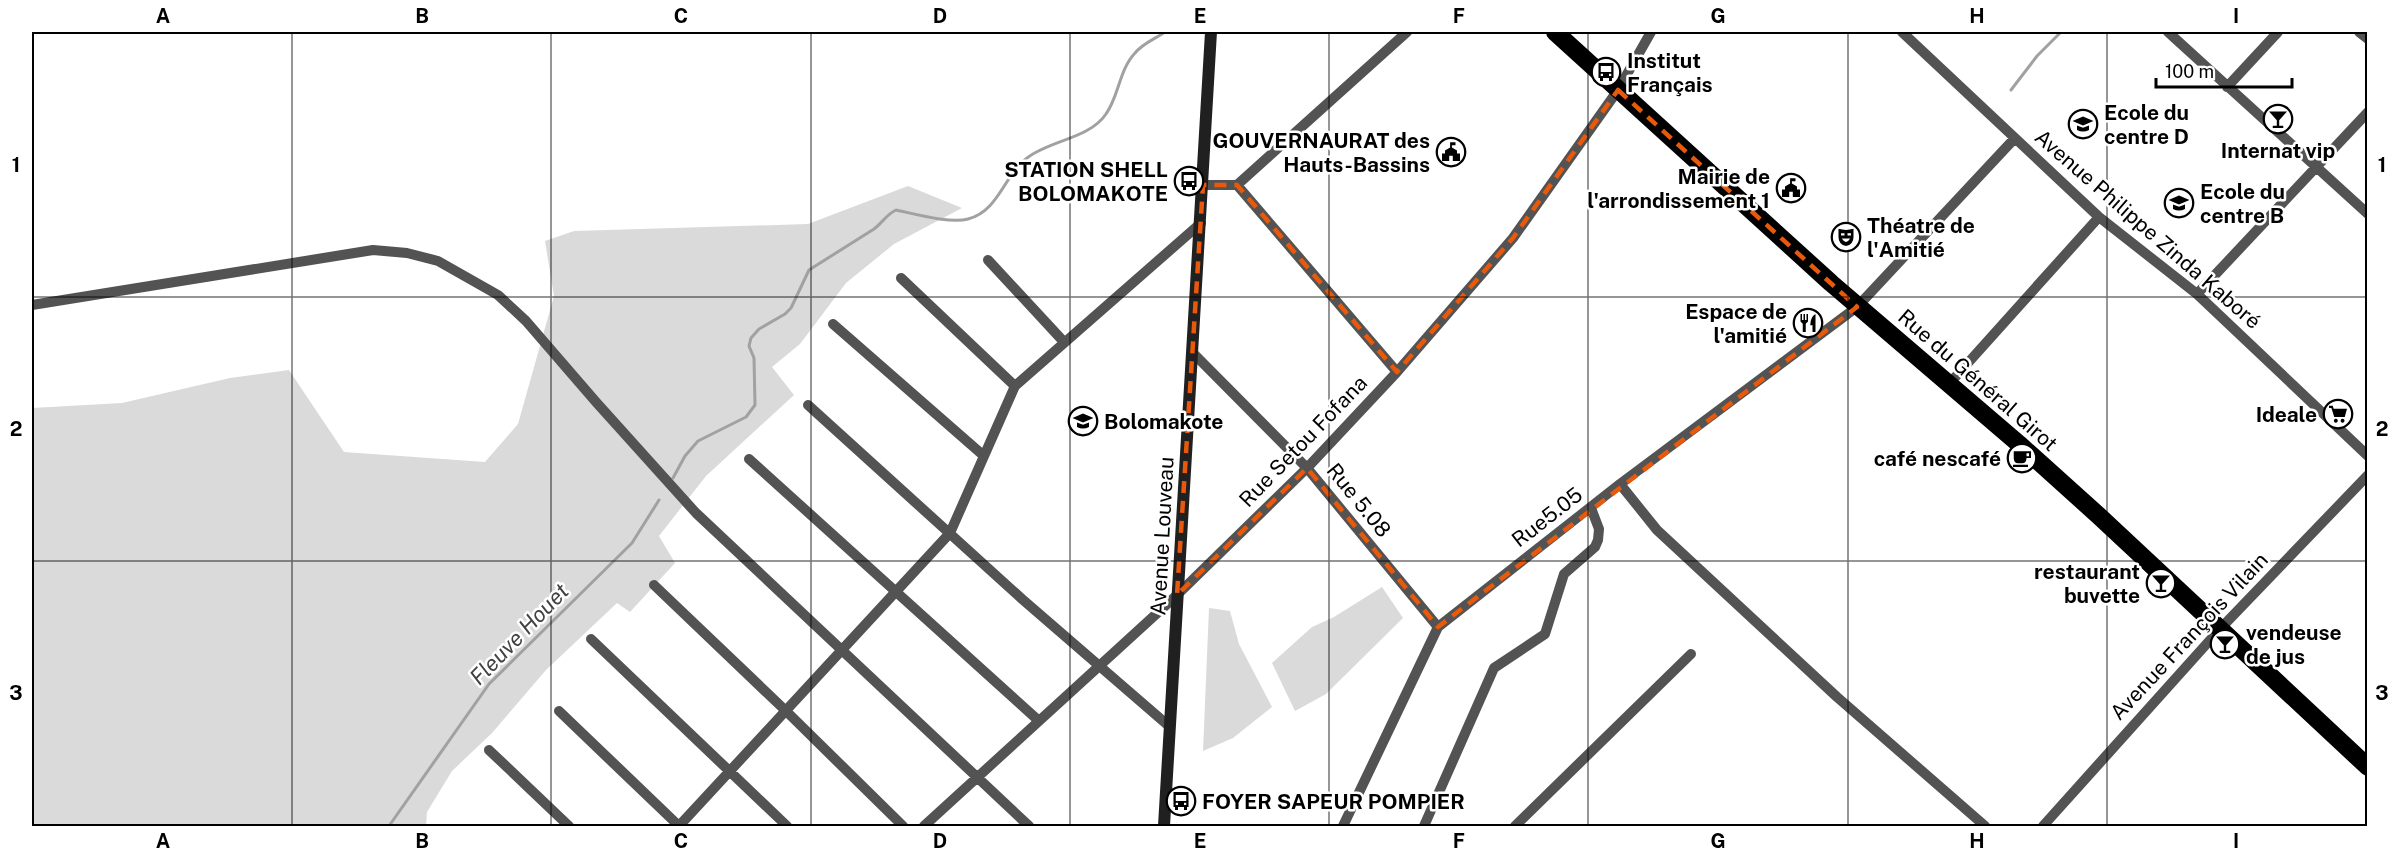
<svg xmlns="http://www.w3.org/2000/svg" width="2399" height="858" font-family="'Public Sans',sans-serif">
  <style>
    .green { fill: #dadada }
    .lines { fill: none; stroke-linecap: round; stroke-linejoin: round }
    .stream { stroke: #a1a1a1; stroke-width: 3 }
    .street { stroke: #535353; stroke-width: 10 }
    .secondary { stroke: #202020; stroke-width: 12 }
    .highway { stroke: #000; stroke-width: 18 }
    .marked { fill: none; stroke: #e8590c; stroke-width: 4.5; stroke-dasharray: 12 8; stroke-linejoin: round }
    .grid { fill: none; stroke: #000; stroke-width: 1.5; stroke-opacity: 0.55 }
    .labels { text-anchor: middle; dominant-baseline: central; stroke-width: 5; stroke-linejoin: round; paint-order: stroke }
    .poi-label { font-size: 21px; font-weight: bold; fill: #000; stroke: #fff; text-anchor: start }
    .street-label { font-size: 21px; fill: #000; stroke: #fff }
    .water-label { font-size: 22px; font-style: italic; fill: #424242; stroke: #fff }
    .neatline { fill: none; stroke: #000; stroke-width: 2 }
    .grid-label { font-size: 20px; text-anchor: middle; font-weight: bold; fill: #000 }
  </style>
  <rect width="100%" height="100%" fill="#fff"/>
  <path class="green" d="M908 186 962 208 894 244 846 283 800 344 772 367 794 395 706 476 659 536 675 563 630 612 617 603 546 670 492 733 452 771 427 812 426 826H32V408L122 403 230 378 289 370 344 452 485 462 518 424 554 296 545 241 574 231 808 224Z
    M1382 587 1403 618 1326 694 1295 711 1272 663 1312 627 1334 617Z
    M1209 608 1230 611 1239 644 1272 707 1233 738 1203 751Z"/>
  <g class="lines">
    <path class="stream" d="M2011 90 2037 56 2061 32
      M673 478 685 456 698 441 746 417 755 405 754 358 749 346 751 338 759 329 785 314 791 308 809 270 874 229C882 223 887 214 896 210 915 214 951 224 968 219 999 211 1004 175 1027 158 1050 140 1089 139 1106 114 1119 96 1119 70 1135 53 1143 43 1155 39 1165 32
      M389 826 489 684 632 543 659 500"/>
    <path class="street" d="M1902 32 2099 217 2197 294 2368 456
      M2168 32 2368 214
      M2359 32 2368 39
      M2227 87 2278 32
      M1203 185H1237L1407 32
      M1237 185 1397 372
      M988 260 1064 342
      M901 278 1015 386
      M2197 294 2368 112
      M32 305 373 250 407 253 438 261 498 295 526 321 596 402 696 513 1029 826
      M833 324 984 456
      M1192 352 1307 468 1438 627
      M1949 384 2099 217
      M808 405 1022 599 1170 727
      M749 459 1039 721
      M1620 484 1657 530 1837 697 1985 826
      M654 585 786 711 903 826
      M591 639 787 826
      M559 711 679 826 950 533 1015 386 1201 223
      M489 750 569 826
      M924 826 1177 595 1307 468 1397 372 1513 238 1618 90 1651 32
      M1343 826 1438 627 1620 484 1857 307 2015 138
      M1424 826 1494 668 1545 634 1564 574 1595 547 1598 540 1599 529 1591 508
      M1515 826 1691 654
      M2043 826 2220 629 2368 475"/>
    <path class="secondary" d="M1164 826 1211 32"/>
    <path class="highway" d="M1555 32 1831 283 2019 444 2099 516 2368 767"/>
  </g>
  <path class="marked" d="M1618 90 1857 307 1438 627 1307 468 1177 595 1203 185H1237L1397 372 1513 238Z"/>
  <path class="grid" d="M292 32V826M551 32V826M811 32V826M1070 32V826M1329 32V826M1588 32V826M1848 32V826M2107 32V826M32 297H2368M32 561H2368"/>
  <defs>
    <g id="bus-ring" transform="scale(1.5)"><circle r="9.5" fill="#fff" stroke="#000" stroke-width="1.5"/><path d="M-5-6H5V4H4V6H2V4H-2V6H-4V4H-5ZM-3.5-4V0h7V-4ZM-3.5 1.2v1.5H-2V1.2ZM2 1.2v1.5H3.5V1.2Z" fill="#000"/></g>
    <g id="bar-ring" transform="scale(1.5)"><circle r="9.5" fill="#fff" stroke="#000" stroke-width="1.5"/><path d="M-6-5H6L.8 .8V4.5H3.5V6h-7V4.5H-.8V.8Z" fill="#000"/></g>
    <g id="school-ring" transform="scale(1.5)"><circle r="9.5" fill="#fff" stroke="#000" stroke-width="1.5"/><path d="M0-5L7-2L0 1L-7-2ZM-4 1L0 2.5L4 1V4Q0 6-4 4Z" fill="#000"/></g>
    <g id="civic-ring" transform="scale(1.5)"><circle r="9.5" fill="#fff" stroke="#000" stroke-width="1.5"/><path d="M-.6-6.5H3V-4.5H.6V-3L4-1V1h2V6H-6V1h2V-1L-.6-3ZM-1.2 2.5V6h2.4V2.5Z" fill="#000"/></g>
    <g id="theatre-ring" transform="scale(1.5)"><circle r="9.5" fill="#fff" stroke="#000" stroke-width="1.5"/><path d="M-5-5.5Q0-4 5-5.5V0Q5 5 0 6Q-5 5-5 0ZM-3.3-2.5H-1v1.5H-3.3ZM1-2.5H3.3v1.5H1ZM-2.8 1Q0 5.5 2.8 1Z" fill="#000"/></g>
    <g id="restaurant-ring" transform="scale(1.5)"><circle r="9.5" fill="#fff" stroke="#000" stroke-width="1.5"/><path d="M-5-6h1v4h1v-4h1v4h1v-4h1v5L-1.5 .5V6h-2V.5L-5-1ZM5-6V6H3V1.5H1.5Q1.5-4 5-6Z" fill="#000"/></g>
    <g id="supermarket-ring" transform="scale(1.5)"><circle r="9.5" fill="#fff" stroke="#000" stroke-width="1.5"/><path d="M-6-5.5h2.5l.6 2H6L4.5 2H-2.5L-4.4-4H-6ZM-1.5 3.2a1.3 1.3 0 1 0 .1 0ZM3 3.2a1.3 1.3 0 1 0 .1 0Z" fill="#000"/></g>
    <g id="cafe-ring" transform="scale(1.5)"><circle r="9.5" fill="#fff" stroke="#000" stroke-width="1.5"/><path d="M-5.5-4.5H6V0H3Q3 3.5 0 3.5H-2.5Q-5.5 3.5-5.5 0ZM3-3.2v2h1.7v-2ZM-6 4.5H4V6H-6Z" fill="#000"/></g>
  </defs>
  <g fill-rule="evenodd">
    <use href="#bus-ring" x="1606" y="72"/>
    <use href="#bar-ring" x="2278" y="119"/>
    <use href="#school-ring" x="2083" y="124"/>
    <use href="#civic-ring" x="1451" y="152"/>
    <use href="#bus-ring" x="1189" y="181"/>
    <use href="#civic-ring" x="1791" y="188"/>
    <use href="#school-ring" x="2179" y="203"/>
    <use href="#theatre-ring" x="1846" y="237"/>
    <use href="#restaurant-ring" x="1808" y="323"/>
    <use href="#supermarket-ring" x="2338" y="414"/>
    <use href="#school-ring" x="1083" y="421"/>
    <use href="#cafe-ring" x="2022" y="458"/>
    <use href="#bar-ring" x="2161" y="583"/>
    <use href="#bar-ring" x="2225" y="644"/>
    <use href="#bus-ring" x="1181" y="801"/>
  </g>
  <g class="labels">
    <g class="poi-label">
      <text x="1627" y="60">Institut<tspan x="1627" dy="24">Français</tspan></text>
      <text x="2104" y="112">Ecole du<tspan x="2104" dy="24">centre D</tspan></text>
      <text x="1430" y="140" text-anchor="end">GOUVERNAURAT des<tspan x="1430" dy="24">Hauts-Bassins</tspan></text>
      <text x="2278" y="150" text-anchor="middle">Internat vip</text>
      <text x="1168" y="169" text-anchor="end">STATION SHELL<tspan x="1168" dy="24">BOLOMAKOTE</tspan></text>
      <text x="1770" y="176" text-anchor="end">Mairie de<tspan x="1770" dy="24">l'arrondissement 1</tspan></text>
      <text x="2200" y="191">Ecole du<tspan x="2200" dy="24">centre B</tspan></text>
      <text x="1867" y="225">Théatre de<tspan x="1867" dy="24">l'Amitié</tspan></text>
      <text x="1787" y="311" text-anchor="end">Espace de<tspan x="1787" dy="24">l'amitié</tspan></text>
      <text x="2317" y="414" text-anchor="end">Ideale</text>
      <text x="1104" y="421">Bolomakote</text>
      <text x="2001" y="458" text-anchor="end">café nescafé</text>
      <text x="2140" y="571" text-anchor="end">restaurant<tspan x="2140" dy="24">buvette</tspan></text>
      <text x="2246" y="632">vendeuse<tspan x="2246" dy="24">de jus</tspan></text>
      <text x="1202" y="801">FOYER SAPEUR POMPIER</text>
    </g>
    <g class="street-label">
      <text transform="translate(2148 229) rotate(41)">Avenue Philippe Zinda Kaboré</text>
      <text transform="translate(1978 380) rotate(41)">Rue du Général Girot</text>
      <text transform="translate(1303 441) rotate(-46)">Rue Setou Fofana</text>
      <text transform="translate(1359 500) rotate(51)">Rue 5.08</text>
      <text transform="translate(1547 517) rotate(-38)">Rue5.05</text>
      <text transform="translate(1162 536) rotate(-87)">Avenue Louveau</text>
      <text transform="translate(2189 636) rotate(-47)">Avenue François Vilain</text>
    </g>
    <g class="water-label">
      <text transform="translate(519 634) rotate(-46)">Fleuve Houet</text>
    </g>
  </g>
  <rect width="2399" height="858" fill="none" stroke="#ffffff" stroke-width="66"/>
  <path d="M2156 78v9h136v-9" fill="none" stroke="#000000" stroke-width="3"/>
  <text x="2165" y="78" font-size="18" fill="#000000" stroke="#ffffff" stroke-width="4.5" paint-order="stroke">100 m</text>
  <rect x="33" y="33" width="2333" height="792" class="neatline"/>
  <g class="grid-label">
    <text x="163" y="23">A</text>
    <text x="422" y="23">B</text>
    <text x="681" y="23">C</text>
    <text x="940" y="23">D</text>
    <text x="1200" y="23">E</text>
    <text x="1459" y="23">F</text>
    <text x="1718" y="23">G</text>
    <text x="1977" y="23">H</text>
    <text x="2236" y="23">I</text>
    <text x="16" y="172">1</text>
    <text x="2382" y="172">1</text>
    <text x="16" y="436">2</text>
    <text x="2382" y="436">2</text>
    <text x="16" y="700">3</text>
    <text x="2382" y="700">3</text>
    <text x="163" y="848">A</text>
    <text x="422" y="848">B</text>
    <text x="681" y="848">C</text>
    <text x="940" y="848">D</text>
    <text x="1200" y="848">E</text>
    <text x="1459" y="848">F</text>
    <text x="1718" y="848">G</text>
    <text x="1977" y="848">H</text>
    <text x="2236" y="848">I</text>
  </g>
</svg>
